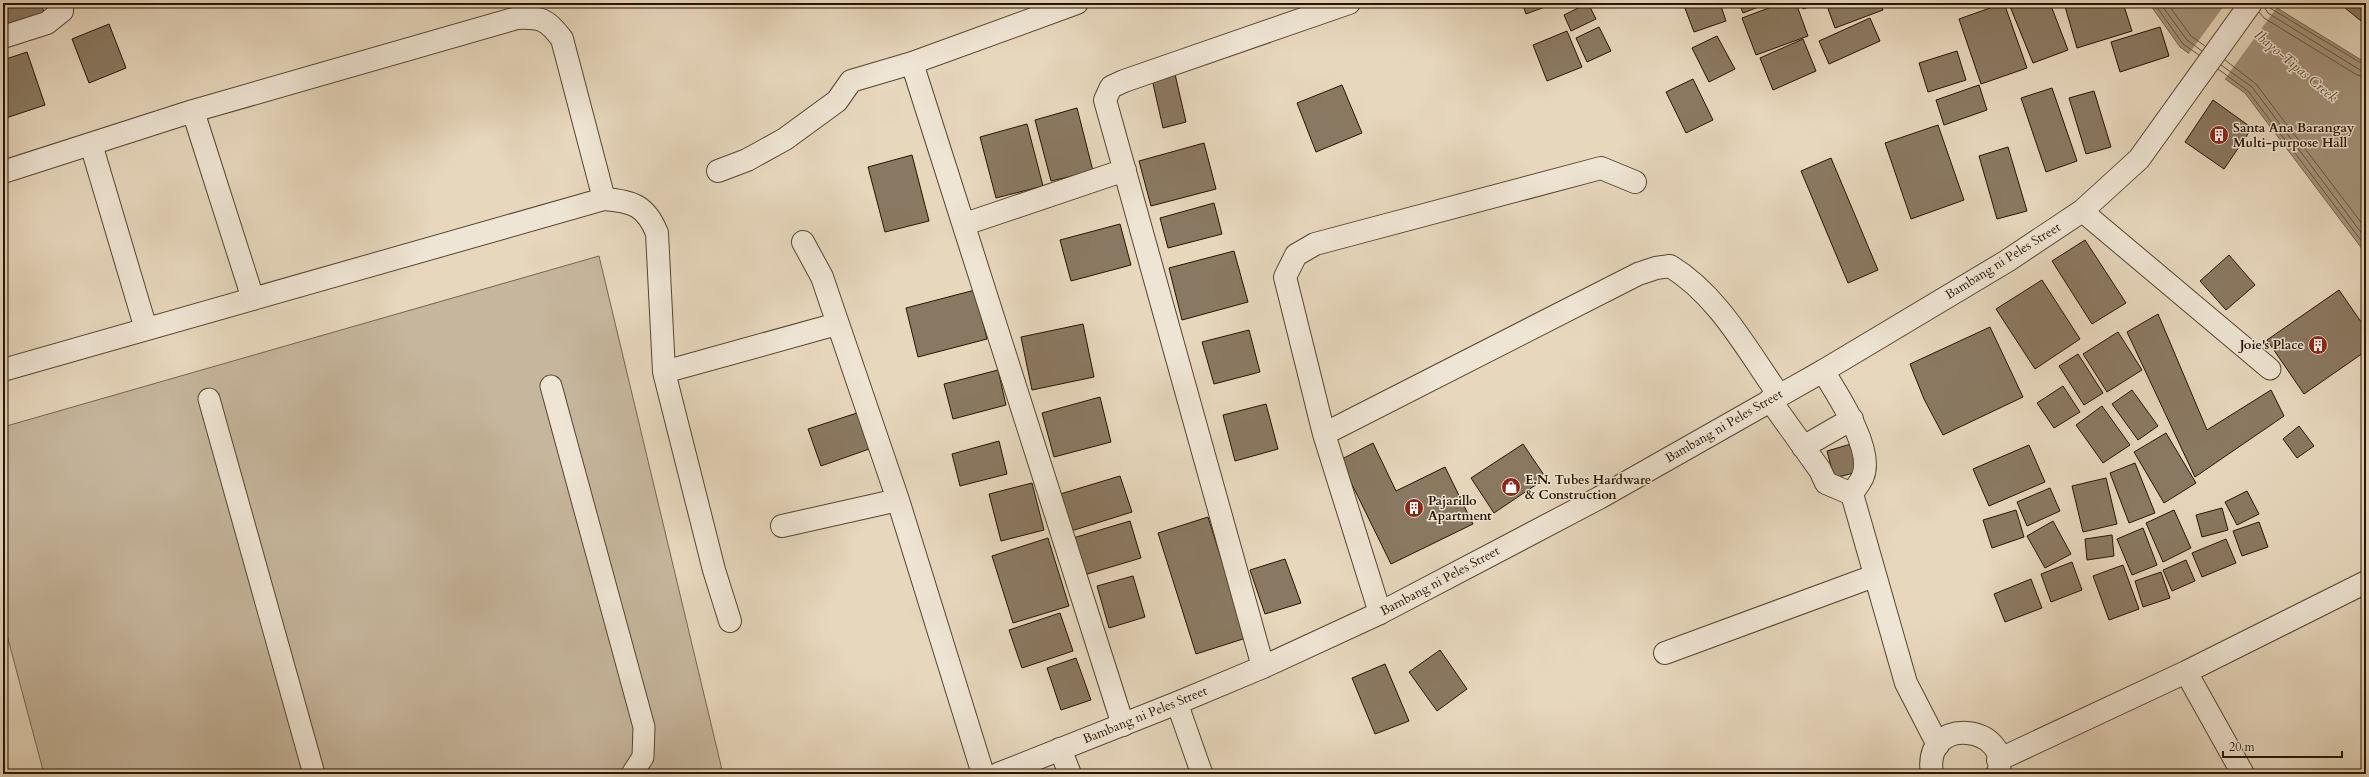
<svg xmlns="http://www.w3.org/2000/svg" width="2369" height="777" font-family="Cardo,serif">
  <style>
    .green { fill: #c6b69d; stroke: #76654e }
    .water { fill: #a5957d; stroke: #72614b }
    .pier { fill: #e7d7bd }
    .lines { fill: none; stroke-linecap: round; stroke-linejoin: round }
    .shore { stroke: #66543e; stroke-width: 1 }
    .building { fill: #8a7962; stroke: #261400 }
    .service-casing { stroke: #56452f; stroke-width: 23 }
    .minor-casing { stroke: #56452f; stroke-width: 24 }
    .tertiary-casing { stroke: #56452f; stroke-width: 24 }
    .service { stroke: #efe5d4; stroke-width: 21 }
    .minor { stroke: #efe5d4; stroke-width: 22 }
    .tertiary { stroke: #efe5d4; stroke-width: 22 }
    .labels { text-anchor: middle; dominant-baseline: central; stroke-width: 3; stroke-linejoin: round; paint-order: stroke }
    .poi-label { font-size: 13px; font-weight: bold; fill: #261400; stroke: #efe5d4; text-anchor: start }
    .street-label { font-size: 13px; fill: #261400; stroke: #efe5d4 }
    .water-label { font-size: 14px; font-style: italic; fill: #594832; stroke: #efe5d4 }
  </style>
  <rect width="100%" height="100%" fill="#e7d7bd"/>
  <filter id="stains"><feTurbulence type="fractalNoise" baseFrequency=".005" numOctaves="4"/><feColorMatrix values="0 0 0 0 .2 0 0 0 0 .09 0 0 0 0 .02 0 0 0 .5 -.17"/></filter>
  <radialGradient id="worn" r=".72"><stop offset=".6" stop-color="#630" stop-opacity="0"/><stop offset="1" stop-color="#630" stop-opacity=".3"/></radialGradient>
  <path class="green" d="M599 256 723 774H44L3 620V427Z"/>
  <path class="water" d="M2149 3H2269L2366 63V254L2245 93 2180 47Z"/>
  <path class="pier" d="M2226 3H2273L2278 6 2224 80 2188 55Z"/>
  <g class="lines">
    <path class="shore" d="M2154 3 2183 44 2199 55
      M2160 3 2187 40 2202 51
      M2167 3 2191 36 2205 46
      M2268 3 2270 8 2366 66
      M2263 5 2268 13 2360 70 2366 71
      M2259 12 2264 18 2357 75 2366 77
      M2225 60 2256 84 2366 229
      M2221 65 2252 87 2366 239
      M2218 69 2248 91 2366 247"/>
  </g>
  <path class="building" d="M3 3H41L45 15 3 29Z
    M1522 3H1553V4L1526 14Z
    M1588 3 1596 19 1571 31 1564 15Z
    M1683 3H1720L1726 21 1694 32Z
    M1739 3H1769L1743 13Z
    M1782 3H1796L1808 36 1756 55 1742 18Z
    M1801 3H1820L1803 9Z
    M1826 3H1880L1883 10 1835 28Z
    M2004 3 2027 68 1981 84 1959 19Z
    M2050 3 2068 50 2033 63 2009 4Z
    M2064 3H2123L2132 31 2077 48Z
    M2339 3H2366V25Z
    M1870 18 1880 41 1829 64 1819 41Z
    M109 24 126 68 89 83 72 39Z
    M1599 27 1611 51 1587 62 1576 38Z
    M2160 27 2169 56 2120 72 2111 42Z
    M1567 31 1582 67 1547 81 1533 45Z
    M1717 36 1735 69 1709 82 1692 48Z
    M1803 39 1816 71 1773 90 1760 58Z
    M1957 51 1966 80 1928 92 1919 63Z
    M27 52 45 105 3 119V60Z
    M1175 74 1186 122 1163 128 1152 79Z
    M1693 79 1713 120 1686 133 1666 92Z
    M1342 85 1362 133 1316 152 1297 103Z
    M1979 85 1987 110 1944 125 1936 100Z
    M2052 88 2077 161 2046 172 2021 98Z
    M2094 91 2111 147 2086 154 2069 98Z
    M2213 100 2252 128 2224 169 2185 142Z
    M1077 108 1093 171 1051 181 1035 120Z
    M1027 124 1043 186 996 198 980 137Z
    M1938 125 1964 200 1911 219 1885 143Z
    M1204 143 1216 189 1151 206 1139 161Z
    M2008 147 2027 211 1997 219 1979 156Z
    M912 155 929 221 885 232 868 167Z
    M1831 158 1878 270 1848 283 1801 171Z
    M1214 203 1222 234 1168 248 1160 218Z
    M1120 224 1131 265 1071 281 1060 240Z
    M2085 240 2126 303 2092 324 2052 261Z
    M1234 251 1248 302 1182 320 1169 268Z
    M2229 255 2255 285 2226 310 2200 281Z
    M2042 280 2080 339 2035 369 1996 309Z
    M975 290 987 339 918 357 906 308Z
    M2339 290 2366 329V351L2304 394 2267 340Z
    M2158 314 2207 430 2271 390 2284 416 2195 477 2127 332Z
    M1083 324 1094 377 1032 390 1021 337Z
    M1990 327 2023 397 1943 435 1924 399 1910 364Z
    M1249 330 1260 372 1214 384 1202 342Z
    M2118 332 2142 370 2107 392 2083 354Z
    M2078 354 2103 393 2084 405 2059 366Z
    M998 370 1006 405 953 419 944 384Z
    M2063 386 2080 412 2054 428 2037 403Z
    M2132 390 2158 426 2138 440 2112 404Z
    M1100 397 1111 442 1054 457 1042 413Z
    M1266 404 1278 449 1235 461 1223 415Z
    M2102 406 2130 445 2103 463 2076 425Z
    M860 412 872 448 821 466 808 429Z
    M2299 426 2314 446 2297 458 2283 439Z
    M2166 433 2196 483 2164 503 2134 452Z
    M999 441 1007 474 960 486 952 454Z
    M1373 443 1396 491 1445 467 1473 524 1391 564 1340 460Z
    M1523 444 1546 478 1494 513 1471 478Z
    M1851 444 1858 472 1834 478 1827 451Z
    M2029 445 2045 482 1989 506 1973 469Z
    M2135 463 2155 513 2129 523 2110 473Z
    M1120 476 1132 512 1068 532 1057 495Z
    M2106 478 2117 524 2083 532 2072 486Z
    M1032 483 1044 530 1001 541 989 494Z
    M2050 488 2060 511 2027 526 2017 502Z
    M2247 491 2259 514 2237 525 2225 502Z
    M2222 508 2228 530 2202 537 2196 515Z
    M2016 510 2024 537 1992 548 1983 520Z
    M2174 510 2191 548 2163 562 2146 523Z
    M1208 517 1246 638 1196 654 1158 533Z
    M1130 521 1141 558 1084 575 1073 538Z
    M2053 521 2071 554 2045 568 2027 536Z
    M2259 522 2268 547 2242 556 2233 531Z
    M2143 528 2157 565 2132 575 2117 539Z
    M2112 535 2114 556 2087 560 2085 539Z
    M1048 538 1069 606 1013 623 992 556Z
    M2226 539 2236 563 2202 577 2192 553Z
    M1285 559 1301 603 1265 614 1250 570Z
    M2186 560 2195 581 2172 591 2163 570Z
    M2072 562 2082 590 2051 602 2041 574Z
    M2123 565 2139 609 2109 620 2093 576Z
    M2161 572 2170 598 2143 607 2135 581Z
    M1133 576 1145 617 1109 628 1097 586Z
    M2031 579 2042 608 2005 622 1994 594Z
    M1060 613 1073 651 1022 668 1009 630Z
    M1440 650 1467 689 1437 711 1409 672Z
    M1076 658 1091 700 1061 710 1047 668Z
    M1385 664 1409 721 1375 734 1352 678Z"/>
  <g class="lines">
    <g class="service-casing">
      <path id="service" d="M2082 211 2270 369
        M551 386 644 727 643 757 632 774
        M209 399 314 774
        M1177 703 1202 774"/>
    </g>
    <g class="minor-casing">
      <path id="minor" d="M3 37 47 23 62 11V3
        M912 63 1123 725
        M193 111 253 299
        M91 144 146 329
        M718 171 747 160 785 139 837 101 851 81 912 63 1077 3
        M3 172 193 111 517 18C541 17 547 19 562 39L604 199
        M965 224 1125 170
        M803 242 822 277 898 500 983 774
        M3 370 604 199C633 201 646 206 657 233L664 372 714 570 730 621
        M1823 371C1837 394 1874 449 1863 476 1861 482 1855 488 1852 494L1906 683 1938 745
        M664 372 837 324
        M1770 400 1820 470 1826 483 1852 494
        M1324 434 1638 274 1656 268 1670 266C1718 295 1747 350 1779 395
        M1803 447 1852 419
        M782 526 898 500
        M1380 613 1324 434 1285 277 1296 255 1315 244 1601 168 1635 182
        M1665 653 1874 576
        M1263 667 1105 100 1111 87 1124 81 1349 3
        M2186 672 2243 774
        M1060 749 1070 774
        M1998 760 2186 672 2366 582
        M1932 774C1922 713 2013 726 1998 773"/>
    </g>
    <g class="tertiary-casing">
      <path id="tertiary" d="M998 774 1177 703 1263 667 1380 613 1599 498 1823 371 2007 261 2082 211 2139 159 2251 3"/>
    </g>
    <use href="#service" class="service"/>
    <use href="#minor" class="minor"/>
    <use href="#tertiary" class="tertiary"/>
  </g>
  <defs>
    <g id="building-disc" transform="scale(1)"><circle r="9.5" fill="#8f2418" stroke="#efe5d4"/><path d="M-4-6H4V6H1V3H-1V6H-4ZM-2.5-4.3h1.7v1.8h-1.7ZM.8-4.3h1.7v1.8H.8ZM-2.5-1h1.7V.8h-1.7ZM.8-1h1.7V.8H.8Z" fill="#fff"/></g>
    <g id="shop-disc" transform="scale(1)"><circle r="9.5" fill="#8f2418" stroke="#efe5d4"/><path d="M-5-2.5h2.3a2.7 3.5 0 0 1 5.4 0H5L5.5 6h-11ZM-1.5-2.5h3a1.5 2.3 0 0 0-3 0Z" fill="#fff"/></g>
  </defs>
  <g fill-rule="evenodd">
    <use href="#building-disc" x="2219" y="135"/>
    <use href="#building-disc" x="2318" y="345"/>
    <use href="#shop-disc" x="1511" y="487"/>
    <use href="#building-disc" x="1414" y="508"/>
  </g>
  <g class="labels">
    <g class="poi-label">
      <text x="2233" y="128">Santa Ana Barangay<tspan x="2233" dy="15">Multi-purpose Hall</tspan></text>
      <text x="2304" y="345" text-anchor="end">Joie's Place</text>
      <text x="1525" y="480">E.N. Tubes Hardware<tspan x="1525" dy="15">&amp; Construction</tspan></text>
      <text x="1428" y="501">Pajarillo<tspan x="1428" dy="15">Apartment</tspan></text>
    </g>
    <g class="street-label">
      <text transform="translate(2003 261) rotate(-32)">Bambang ni Peles Street</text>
      <text transform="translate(1724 426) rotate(-30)">Bambang ni Peles Street</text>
      <text transform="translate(1440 581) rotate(-28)">Bambang ni Peles Street</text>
      <text transform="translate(1145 715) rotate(-22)">Bambang ni Peles Street</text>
    </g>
    <g class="water-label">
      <text transform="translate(2296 66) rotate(40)">Ibayo-Tipas Creek</text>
    </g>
  </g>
  <rect width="2369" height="777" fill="none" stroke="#e7d7bd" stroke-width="16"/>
  <rect x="4" y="4" width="2361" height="769" fill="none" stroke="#261400" stroke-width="2"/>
  <rect x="8" y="8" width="2353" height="761" fill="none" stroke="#261400"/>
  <path d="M2223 751v6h119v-6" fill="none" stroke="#261400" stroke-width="2"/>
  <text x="2229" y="751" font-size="12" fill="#261400" stroke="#efe5d4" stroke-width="3" paint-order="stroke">20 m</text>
  <rect width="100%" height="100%" filter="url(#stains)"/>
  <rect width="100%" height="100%" fill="url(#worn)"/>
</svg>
